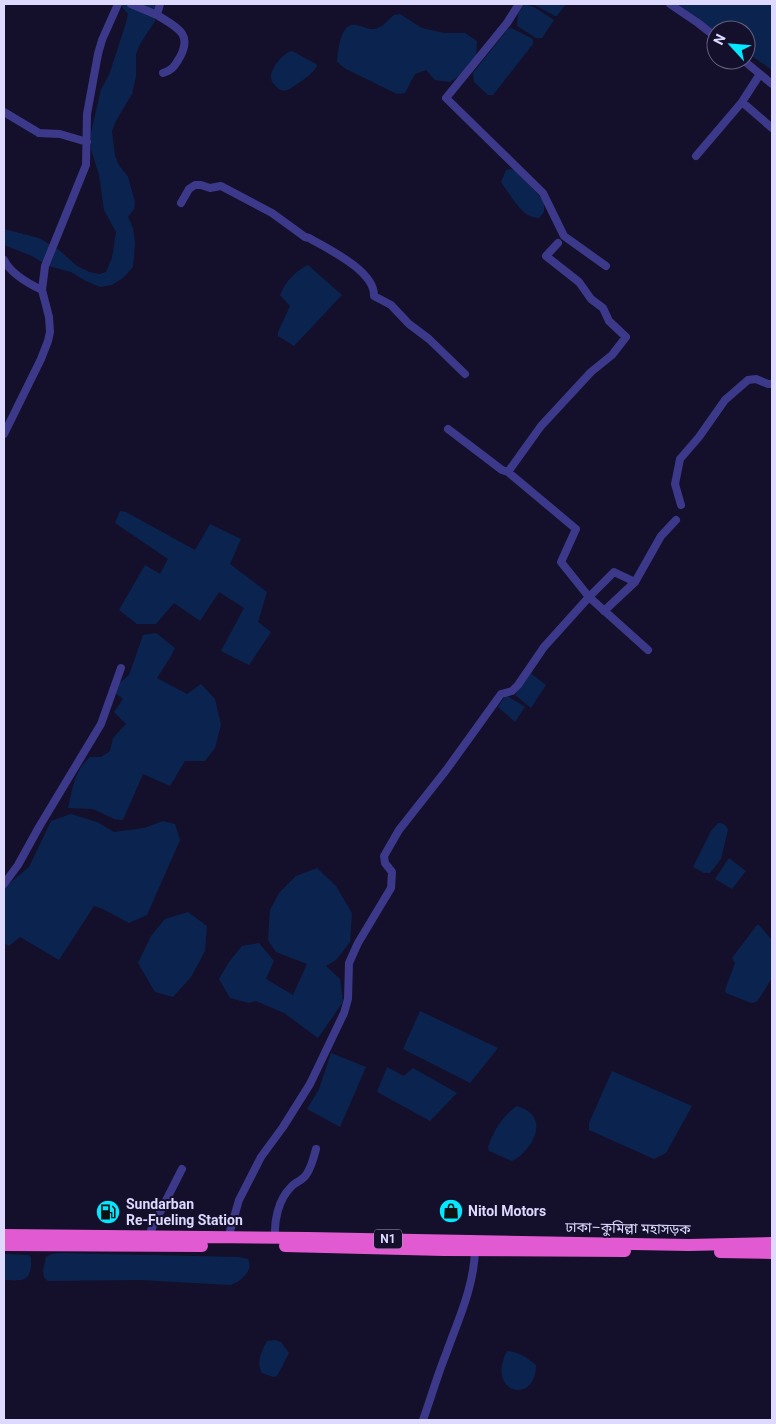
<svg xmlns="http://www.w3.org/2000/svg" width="776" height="1424" font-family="Roboto,'Noto Sans Bengali',sans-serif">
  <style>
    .water { fill: #0a244f }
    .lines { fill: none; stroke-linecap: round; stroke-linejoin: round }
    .minor { stroke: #3c398b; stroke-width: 8 }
    .trunk { stroke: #e15ad2; stroke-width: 12 }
    .labels { text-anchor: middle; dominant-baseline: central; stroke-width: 4; stroke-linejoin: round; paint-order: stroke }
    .shield { fill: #14102b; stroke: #a19dbf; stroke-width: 1 }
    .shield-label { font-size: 12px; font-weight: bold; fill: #ddd9ff }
    .poi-label { font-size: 14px; font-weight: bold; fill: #ddd9ff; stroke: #14102b; text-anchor: start }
    .street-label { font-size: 14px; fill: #ddd9ff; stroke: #14102b }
  </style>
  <rect width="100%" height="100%" fill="#14102b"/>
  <path class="water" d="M123 4H157V10L155 21 140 44 136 54V76L132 94 117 119 112 131 115 156 119 165 128 177 135 202 134 209 128 217 133 228 135 243 133 267 123 278 112 285 100 287 86 281 71 272 48 266 32 256 4 245V229L39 238 59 250 77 266 89 272 100 274 106 272 112 258 116 232 104 210 99 175 91 149V133L101 89 109 75 126 23 128 14 122 7Z
    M524 4 534 7 554 20 542 38H536L517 26 518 14Z
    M533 4H566L557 16H555Z
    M677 4H772V70L746 52V30L716 31Z
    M400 14 422 28 444 33H465L477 41 476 58 462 74 450 82 435 80 426 70 415 74 405 93 397 94 346 69 337 62C338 52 340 22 356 25 363 26 369 30 375 29 383 27 388 20 394 15Z
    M511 28 531 38 533 40V44L493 95H488L474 82 473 73 508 29Z
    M292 51 316 64 317 66C313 73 306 78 300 82 290 89 283 96 274 84 272 82 271 81 271 77 271 68 283 53 292 51Z
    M511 169H515L544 201V212L539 218C522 219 510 194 501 182L506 170Z
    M308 265 342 295 294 346 278 336V332L290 306 280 295C286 281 294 272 308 265Z
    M120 511 126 512 195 550 210 524 241 539 230 564 267 592 258 622 271 632 249 665 221 651 244 608 219 592 200 621 174 603 156 624H137L119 610 145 565 160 574 168 559 115 523Z
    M156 633 175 648 171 656 157 678 187 694 201 684 215 699 221 725 215 748 205 761H185L170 786 143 774 123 820 114 819 93 809 68 808C73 788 74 771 90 757H101L110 751 113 738 126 724 114 712 123 699 115 693 117 685 129 675 143 635Z
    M529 672 546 685 531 708 515 695Z
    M506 695 525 707 515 722 498 707Z
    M71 814 97 822 114 832 144 828 163 821 175 824 180 840 147 915 129 923 103 909 94 906 59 960 20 937 9 946 4 943V888L29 867 51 821Z
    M718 823C724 823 726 825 728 830L721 859 710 873H704L693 867 711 831Z
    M729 858 746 871 732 889 715 879Z
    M317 868 336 886 352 913 350 942 336 960 326 966 340 979 343 1002 318 1038 284 1013 256 1001 249 1003 230 998 219 979 229 962 242 946 259 943 274 961 266 979 293 995 307 964 276 952 268 940 270 910 279 893 296 876Z
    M188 912 207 926 205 951 191 977 173 997 155 992 138 963 151 936 165 919Z
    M757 925H759L772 940V978L760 997 756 1002 751 1003 726 993 725 990 735 963 732 958Z
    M420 1011 498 1048 470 1083 403 1049Z
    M331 1053 366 1067 340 1127 307 1109 319 1089Z
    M387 1067 404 1076 413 1068 457 1093 430 1121 377 1092Z
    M612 1071 692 1106 666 1153 654 1159 589 1130V1123Z
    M517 1106C520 1107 525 1109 528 1111 548 1125 528 1154 512 1161L489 1151 488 1147C494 1130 502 1116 517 1106Z
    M61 1253 239 1257 248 1259C254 1271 241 1281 231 1285L140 1280 48 1281 44 1277 43 1271 46 1257 52 1254Z
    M4 1254 29 1255 31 1258C32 1282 24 1281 4 1280Z
    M275 1340 281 1342 289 1353 277 1376 273 1377 262 1373C256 1363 261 1352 267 1341Z
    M507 1351C519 1352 527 1358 536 1365 536 1406 485 1393 507 1351Z"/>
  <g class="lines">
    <path class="minor" d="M131 4 157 15 160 4
      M519 4 507 23 446 98 543 193 564 236 606 266
      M670 4 698 23 716 37
      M157 15C176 27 193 33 180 57 175 65 173 70 163 73
      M743 60 772 84
      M742 102 772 128
      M4 112 39 133 60 134 87 142
      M696 156 742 102 760 74
      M181 203 189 189 195 185H201L210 188 221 186 272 213 305 237 309 238C328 249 375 271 374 296L391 305 409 324 429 339 465 374
      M4 260C11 274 27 283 42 290
      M448 429 502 470 508 472 576 529 561 562 589 597 648 650
      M4 434 41 359 48 341 50 332 49 317 42 290 45 266 86 165 87 114 98 54 102 40 118 4
      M508 472 541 426 591 372 612 355 626 337 609 321 603 308 591 299 579 282 546 256 558 243
      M681 505 675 484 680 459 699 437 725 400 748 380 756 379 768 384H772
      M604 611 635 582
      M4 884 18 865 39 827 101 724 121 668
      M152 1237 151 1230 154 1224 182 1169
      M228 1238 239 1200 261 1157 283 1127 310 1084 344 1013 348 999 349 963 358 943 391 888 392 872 385 863 384 856 399 830 447 769 501 694 512 691 518 685 544 647 589 597 614 572 635 582 661 536 676 520
      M275 1238C274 1221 278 1200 291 1187 295 1182 302 1181 306 1175 311 1168 314 1157 316 1149
      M423 1420C431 1398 437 1376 446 1354 458 1320 474 1287 475 1250"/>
    <path class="trunk" d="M4 1235 308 1238 689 1245 772 1243
      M4 1245 202 1246
      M285 1246 444 1250 625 1251
      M720 1252 772 1253"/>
  </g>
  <defs>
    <g id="shop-disc" transform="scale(1.25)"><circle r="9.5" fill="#05e6ff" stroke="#14102b"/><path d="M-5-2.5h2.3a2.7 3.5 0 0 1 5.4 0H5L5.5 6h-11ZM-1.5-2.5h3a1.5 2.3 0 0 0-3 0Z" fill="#111"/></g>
    <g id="fuel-disc" transform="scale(1.25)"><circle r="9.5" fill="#05e6ff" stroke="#14102b"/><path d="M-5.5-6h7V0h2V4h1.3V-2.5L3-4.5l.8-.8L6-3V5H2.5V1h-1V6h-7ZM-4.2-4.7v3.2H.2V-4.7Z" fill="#111"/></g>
  </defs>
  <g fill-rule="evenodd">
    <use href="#shop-disc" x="451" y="1211"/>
    <use href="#fuel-disc" x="108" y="1212"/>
  </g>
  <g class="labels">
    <rect class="shield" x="374" y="1229.5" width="28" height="19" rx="4"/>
    <g class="shield-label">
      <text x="388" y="1239">N1</text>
    </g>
    <g class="poi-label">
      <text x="126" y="1204">Sundarban<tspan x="126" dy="16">Re-Fueling Station</tspan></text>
      <text x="468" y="1211">Nitol Motors</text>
    </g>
    <g class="street-label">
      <text transform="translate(628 1228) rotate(1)">ঢাকা–কুমিল্লা মহাসড়ক</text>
    </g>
  </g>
  <rect width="776" height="1424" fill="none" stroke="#ddd9ff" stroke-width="10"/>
  <g transform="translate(731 45) rotate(296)"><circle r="24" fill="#14102b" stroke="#646080"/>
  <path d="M0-4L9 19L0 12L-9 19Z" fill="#05e6ff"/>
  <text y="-8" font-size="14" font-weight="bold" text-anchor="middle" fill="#ddd9ff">N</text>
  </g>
</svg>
